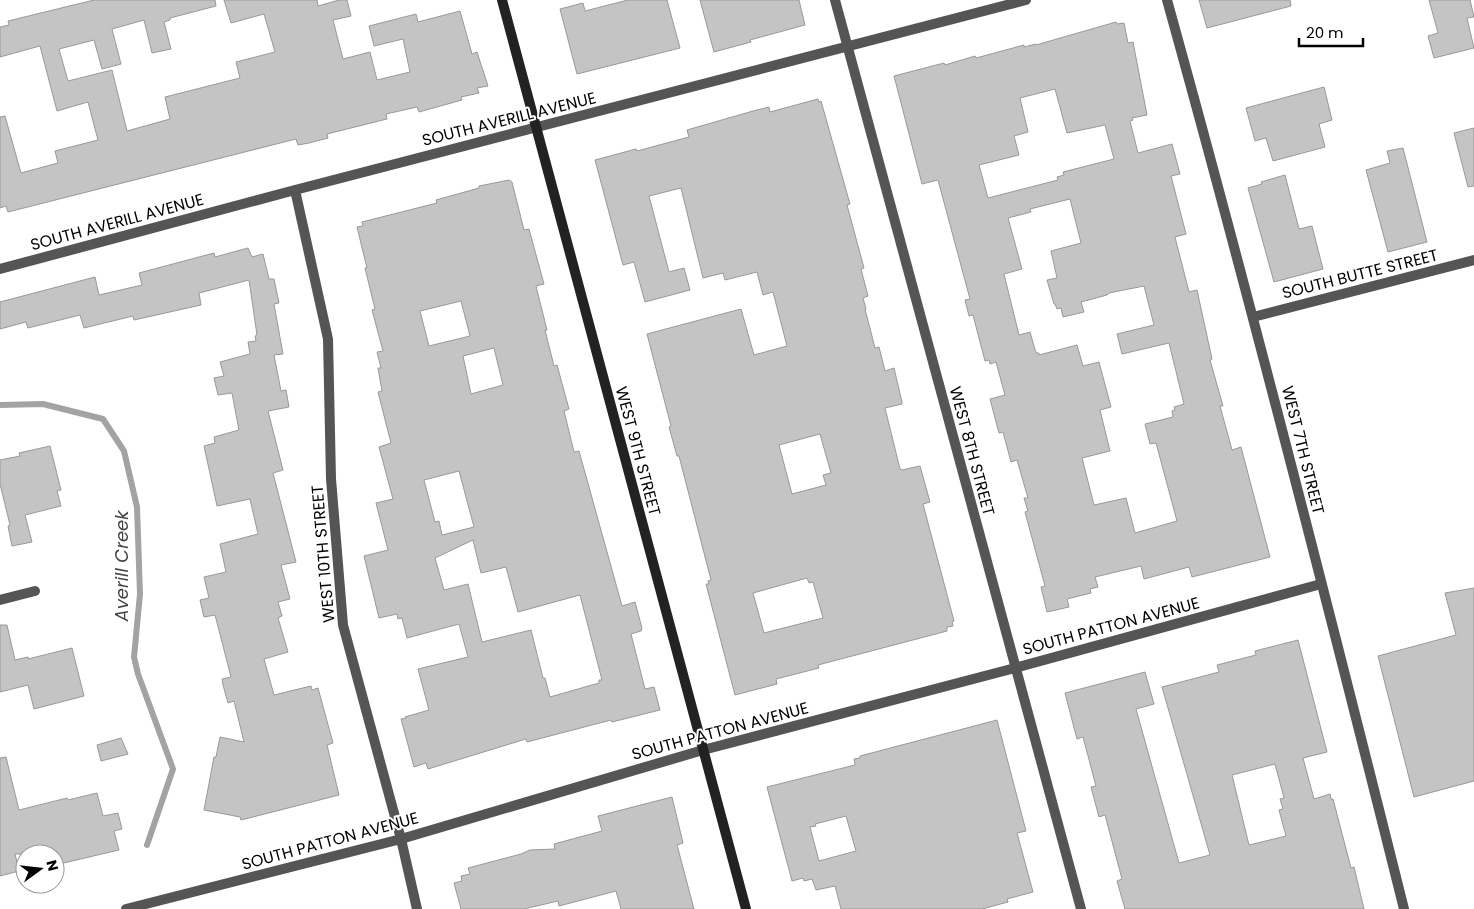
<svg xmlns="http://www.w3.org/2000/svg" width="1474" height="909" font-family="Poppins,sans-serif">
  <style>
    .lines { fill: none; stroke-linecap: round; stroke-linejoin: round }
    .stream { stroke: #a3a3a3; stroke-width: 6 }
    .building { fill: #c4c4c4; stroke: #999; fill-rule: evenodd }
    .minor { stroke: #555; stroke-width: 10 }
    .tertiary { stroke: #555; stroke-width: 10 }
    .secondary { stroke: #222; stroke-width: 10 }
    .labels { text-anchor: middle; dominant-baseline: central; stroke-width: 4; stroke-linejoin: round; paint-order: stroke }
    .street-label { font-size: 16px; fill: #000; stroke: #fff }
    .water-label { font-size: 18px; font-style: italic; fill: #444; stroke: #fff }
  </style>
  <rect width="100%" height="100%" fill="#fff"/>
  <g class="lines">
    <path class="stream" d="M0 405 43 404 103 419 124 451 137 507 140 594 134 657 138 674 173 769 147 845"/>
  </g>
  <path class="building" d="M94 0H215L216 6 170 18V20L164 22 171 49 152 53 144 20 112 29 121 64 102 69 94 40 59 49 68 81 112 70 127 131 170 119 165 97 240 78 236 62 275 52 264 14 231 23 224 0H317L318 6 339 0H347L351 16 333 20 343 59 370 52 377 80 410 72 403 39 374 46 369 26 416 14 418 22 460 11 472 54 477 52 488 86 477 88 479 93 461 97 462 100 419 112 417 107 386 114 387 119 327 134 328 138 309 143 298 145 296 139 8 212 6 206 0 208V117L5 116 21 173 58 163 55 151 98 140 88 102 57 111 40 46 0 57V27L9 25 8 21Z
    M628 0H667L680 48 577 74 560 9 583 3 585 11Z
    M700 0H799L805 25 750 40 751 42 714 52Z
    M1199 0H1290L1291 6 1207 28Z
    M1429 0H1470L1474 17 1467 18 1474 48 1434 58 1428 36 1438 33Z
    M1116 22 1117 24 1124 23 1128 43 1133 42 1147 115 1132 118 1133 120 1130 121 1138 153 1172 144 1180 174 1171 176 1186 234 1175 237 1189 292 1197 290 1212 359 1210 360 1223 406H1220L1232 450 1241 447 1270 557 1192 577 1189 567 1144 579 1141 566 1095 577 1098 587 1090 589 1091 593 1067 599 1069 607 1047 612 1041 587 1045 586 1025 512 1028 511 1024 498H1028L1017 460 1011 462 1003 432 999 433 990 399 1005 395 996 362 990 364 989 360 985 361 973 315 969 316 965 300 970 299 938 180 922 184 894 76 944 63 945 65 975 56 976 58 1024 45V47L1036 44V45ZM1055 89 1067 133 1105 125 1114 159 1063 172 1064 175 1057 177 1058 180 988 198 979 165 1019 155 1014 136 1028 132 1020 98ZM1070 199 1081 243 1051 251 1057 278 1047 280 1054 304H1055L1057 309 1061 308 1063 317 1084 312 1081 302 1107 295 1109 293 1144 286 1154 325 1117 334 1122 354 1169 343 1184 404 1174 407 1175 410 1172 411 1173 417 1145 424 1150 444 1156 443 1177 521 1135 533 1126 498 1094 505 1082 458 1110 451 1100 410 1111 407 1099 362 1083 366 1077 345 1039 355V353H1036L1030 332 1019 335 1004 274 1022 269 1008 218 1031 212 1030 209Z
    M1324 87 1332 120 1319 124 1325 147 1273 161 1266 138 1255 141 1246 108Z
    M818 99 819 102 821 101 850 204 847 205 864 268 861 269 868 296 863 298 866 309H865L875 348 879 347 885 371 894 368 902 402V404L885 408 900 469 902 470 920 466 930 502 923 504 954 621 952 622 953 626 947 627V631L818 665 819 668 776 679 777 684 735 695 706 584H709L708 581 711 580 679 456H677L669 427 671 426 647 334 741 309 754 355 787 346 773 292 763 295 757 272 725 280 723 273 703 278 681 188 649 196 669 272 684 268 690 290 645 302 634 262 623 265 595 160 636 149 637 151 689 137 687 130 753 111 769 107 770 112ZM820 434 831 473 823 475 826 485 792 494 779 445ZM807 578 809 583 813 582 823 618 764 633 753 593Z
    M1474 128V186L1468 187 1454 133Z
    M1403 148 1427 242 1388 252 1366 170 1390 163 1387 151Z
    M1285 175 1299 229 1312 226 1323 269 1274 282 1248 188 1262 184 1261 182Z
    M509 180 512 182 524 230 529 229 544 284 536 286 547 330H545L554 366 557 365 569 409 564 411 574 452 579 451 622 606 635 602 642 628 641 631 631 634 645 689 654 687 660 710 612 722 611 720 527 742 526 739 428 769 426 763 414 767 401 719 406 718 405 717 429 710 418 669 468 657 459 624 407 638 402 618 398 619 397 614 379 618 364 556 388 550 376 503 393 499 379 447 391 443 378 392 382 391 378 368H381L377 352 383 351 372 310 375 309 365 268H367L357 227 363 226 362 222 437 203 436 200 479 188V186ZM461 301 470 336 429 346 420 311ZM494 348 503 385 471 394 463 356ZM459 471 474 527 442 535 439 521 435 522 424 480ZM473 540 481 573 506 567 518 612 580 595 602 680H599V683L550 697 545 678H543L531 630 482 642 468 584 444 590 435 558Z
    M248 248 252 257 263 254 269 279H274L279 303 274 304 283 354 274 355 281 391 286 390 289 407 268 411 283 470 273 473 296 562 281 565 290 599 278 602 282 616 278 618 288 652 264 659 274 695 311 686 312 690 318 688 333 743 327 745 339 795 241 820 240 817 204 810 214 757H216L220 737 244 742 234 701 228 703 223 685 222 679 231 677 215 615 204 617 200 600 209 598 204 577 226 572 220 544 258 534 250 499 217 506 204 446 215 443 214 437 239 430 232 393 218 395 214 378 224 376 220 362 250 354 248 342 256 341 255 336 257 335 249 280 199 293 201 305 134 320 133 316 84 328 80 315 28 328 26 322 0 329V302L95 277 99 295 142 285 139 273 214 253 215 257Z
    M50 446 61 490 57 491 61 506 25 515 32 542 12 546 8 526 10 525 0 484V460L20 456 19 453Z
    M1474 588V781L1414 797 1378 656 1456 635 1445 593Z
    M0 625H7L15 660 28 657V659L72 648 84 696 34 709 28 685 0 692Z
    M1298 640 1327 752 1303 758 1314 799 1330 794 1331 799H1333L1351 868 1354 867 1364 909H1125L1117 881 1122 879 1105 815 1099 817 1091 787 1096 786 1083 737 1077 739 1065 693 1145 672 1154 704 1136 709 1179 863 1210 855 1162 687 1219 672 1217 665 1256 655 1255 651ZM1275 764 1284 798 1280 799 1283 809 1279 810 1286 836 1249 845 1232 775Z
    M997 720 1026 831 1017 833 1033 892 1007 899 1008 902 982 909H841L835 886 816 890 812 879 804 881 803 878 792 881 767 787 855 765 854 759 860 758V756ZM846 816 856 851 819 861 810 827 816 826 815 824Z
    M121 738 128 754 101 761 97 745Z
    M6 757 19 810 67 798 68 800 97 793 103 816 118 813 122 829 114 831 119 850 55 865V854H15L19 871 0 876V758Z
    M672 797 683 843 677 845 694 909H621L616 891 559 906 558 901 524 909H461L454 883 462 881 461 876 470 874 468 868 521 854 530 850 555 849 554 844 602 831 598 816Z"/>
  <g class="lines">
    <path class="minor" d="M835 0 1081 909
      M295 190 328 339 331 479 343 625 401 839 417 909
      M0 269 295 190 1026 0
      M1253 317 1474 260
      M0 600 35 591
      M126 909 401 839 703 750 1015 668 1321 584"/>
    <path class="tertiary" d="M1167 0C1251 302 1328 605 1404 909"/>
    <path class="secondary" d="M502 0 746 909"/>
  </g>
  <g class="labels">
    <g class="street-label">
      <text transform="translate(509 119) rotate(-14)">SOUTH AVERILL AVENUE</text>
      <text transform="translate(117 222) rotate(-15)">SOUTH AVERILL AVENUE</text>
      <text transform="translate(1360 274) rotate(-14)">SOUTH BUTTE STREET</text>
      <text transform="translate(1303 450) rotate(76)">WEST 7TH STREET</text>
      <text transform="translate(638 451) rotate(75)">WEST 9TH STREET</text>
      <text transform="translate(972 451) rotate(75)">WEST 8TH STREET</text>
      <text transform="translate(323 554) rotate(-95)">WEST 10TH STREET</text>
      <text transform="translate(1111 626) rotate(-15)">SOUTH PATTON AVENUE</text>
      <text transform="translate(720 731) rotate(-15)">SOUTH PATTON AVENUE</text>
      <text transform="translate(330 841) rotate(-15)">SOUTH PATTON AVENUE</text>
    </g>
    <g class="water-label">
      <text transform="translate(121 566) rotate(-90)">Averill Creek</text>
    </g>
  </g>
  <g transform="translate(40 869) rotate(75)"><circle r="24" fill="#ffffff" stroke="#999999"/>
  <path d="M0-4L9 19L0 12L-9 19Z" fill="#000000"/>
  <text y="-8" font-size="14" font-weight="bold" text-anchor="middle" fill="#000000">N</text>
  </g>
  <path d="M1299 38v8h64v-8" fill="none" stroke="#000000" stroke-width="2.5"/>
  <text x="1306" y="38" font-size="15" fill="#000000" stroke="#ffffff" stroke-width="4" paint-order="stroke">20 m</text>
</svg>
